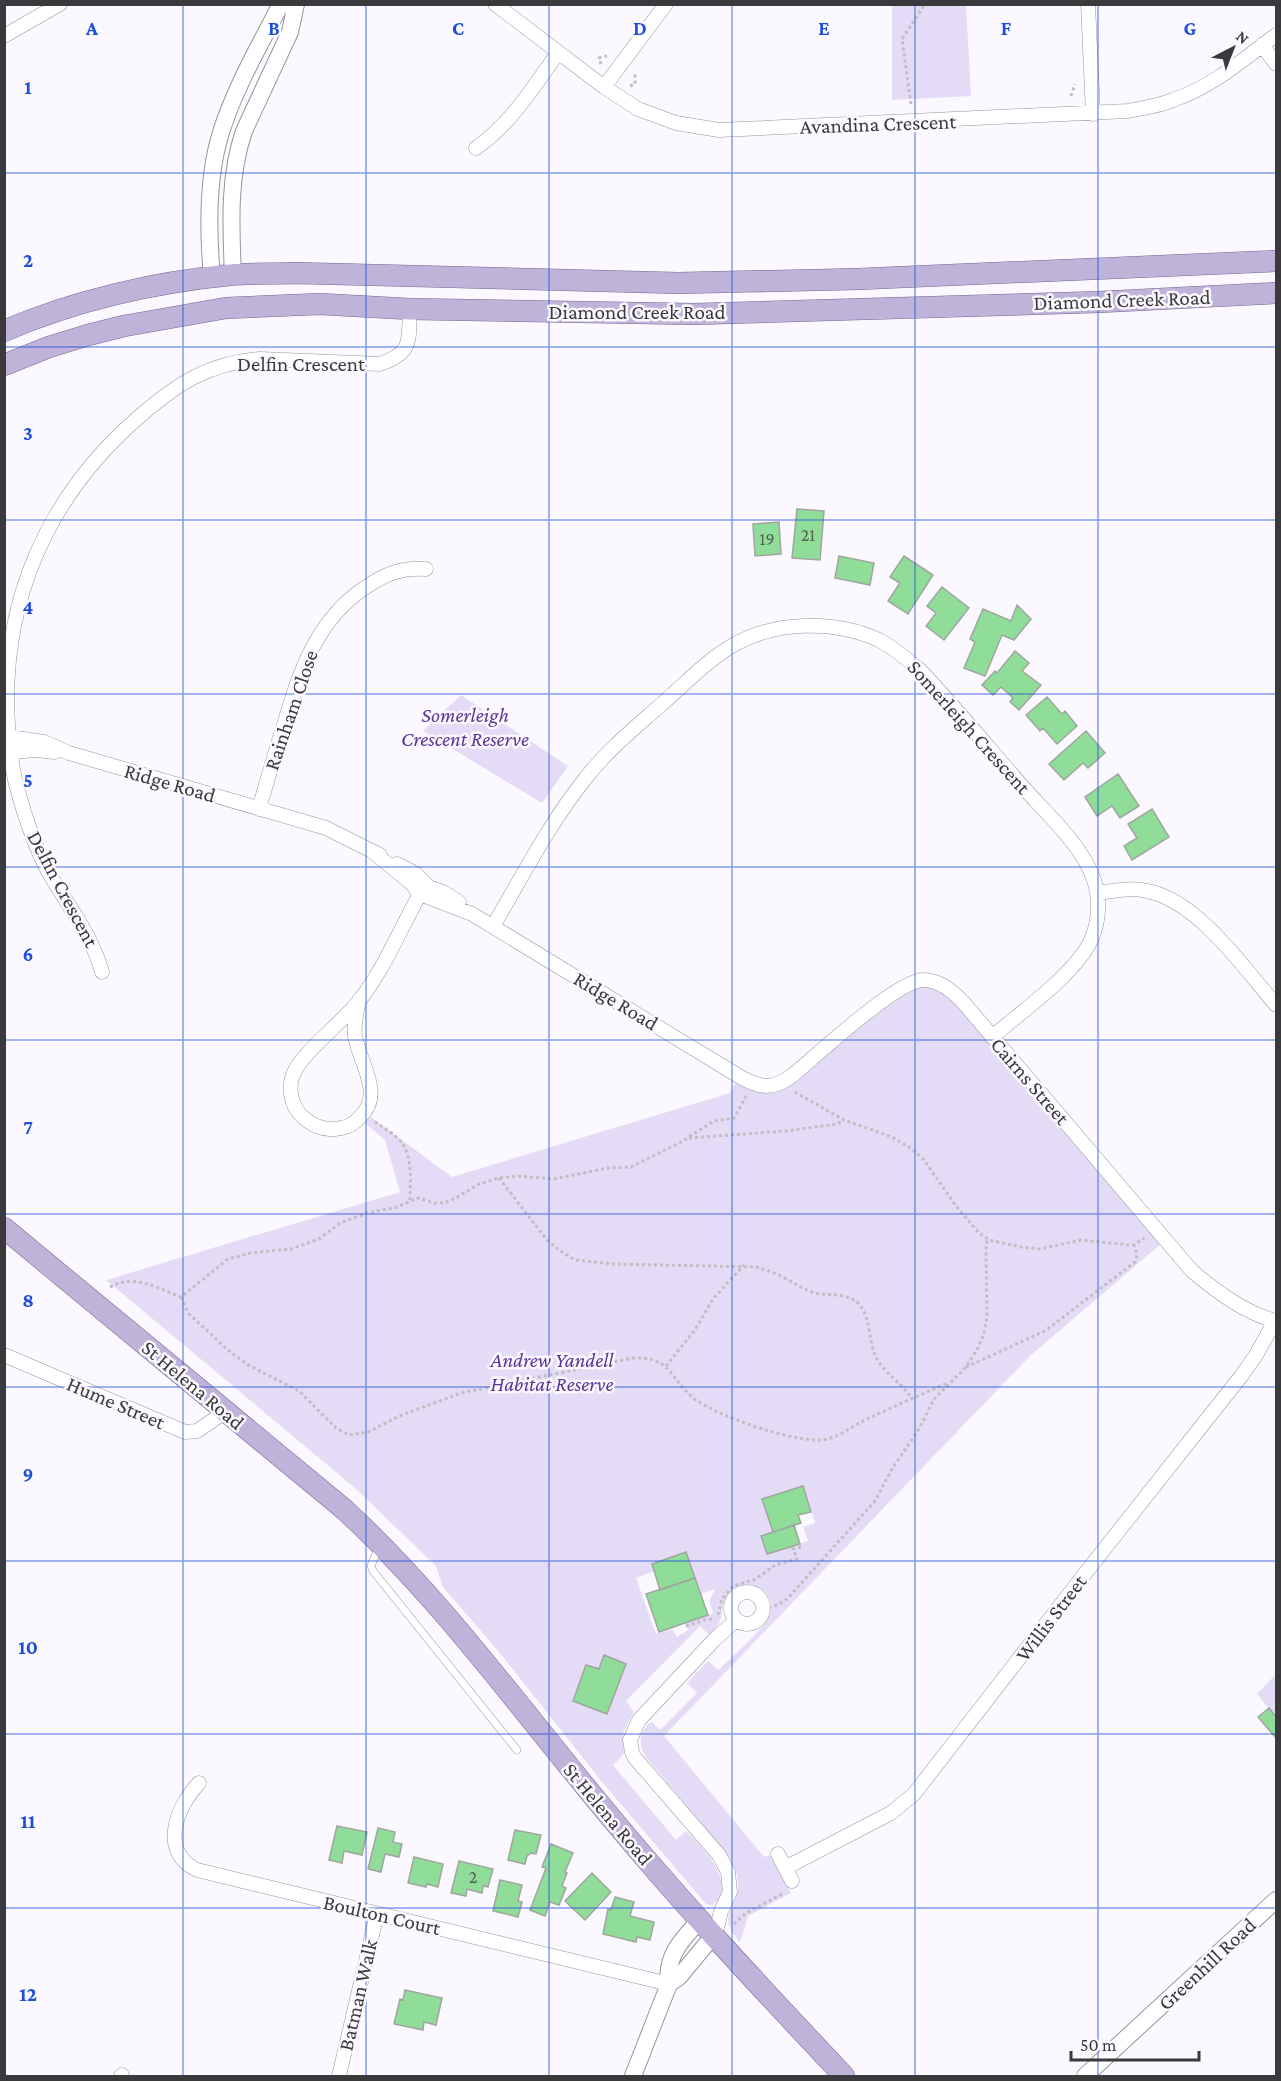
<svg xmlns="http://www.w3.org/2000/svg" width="1281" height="2081" font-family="'Crimson Pro',serif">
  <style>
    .green { fill: #e4dcf6; fill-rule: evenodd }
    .building { fill: #90dc99; stroke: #9fa69f; stroke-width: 1.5 }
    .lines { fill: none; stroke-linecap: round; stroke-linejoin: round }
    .service-casing { stroke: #97949d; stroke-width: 8 }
    .minor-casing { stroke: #97949d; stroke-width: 15 }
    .tertiary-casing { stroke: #97949d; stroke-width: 18 }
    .primary-casing { stroke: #756791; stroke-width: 22 }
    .path { stroke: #c0bec3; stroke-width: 3; stroke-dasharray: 3 3; stroke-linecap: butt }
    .service { stroke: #fff; stroke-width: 7 }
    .minor { stroke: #fff; stroke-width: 14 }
    .tertiary { stroke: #fff; stroke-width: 16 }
    .primary { stroke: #bfb3d9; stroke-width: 21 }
    .grid { fill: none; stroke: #1d4ed8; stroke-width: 1.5; stroke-opacity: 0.55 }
    .labels { text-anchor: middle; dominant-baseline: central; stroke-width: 5; stroke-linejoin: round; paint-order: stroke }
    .number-label { font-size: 18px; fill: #506253 }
    .street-label { font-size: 21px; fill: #3a393c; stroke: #fbf9ff }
    .park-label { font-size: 21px; font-style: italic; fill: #5d3594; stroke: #fbf9ff }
    .grid-label { font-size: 20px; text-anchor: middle; font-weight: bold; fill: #1d4ed8; stroke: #fbf9ff; stroke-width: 5; stroke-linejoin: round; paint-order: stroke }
  </style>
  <rect width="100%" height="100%" fill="#fbf9ff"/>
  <path class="green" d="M892 5H966L971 96 892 100Z
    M461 695 568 766 542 803 423 731Z
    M924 986 933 987 950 996 1162 1243 1031 1355 664 1736 764 1857 770 1855 791 1893 748 1916 740 1942C715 1914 738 1912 738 1884 738 1870 731 1859 723 1849L648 1760C638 1747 638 1735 649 1723L652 1722 660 1730 697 1693 687 1683 708 1661 718 1670C732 1657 761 1632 769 1616 780 1594 748 1574 731 1591 721 1600 724 1610 720 1621 718 1626 713 1631 709 1635L700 1626 626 1701 634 1712 623 1733 624 1754 613 1765 676 1840 686 1831C702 1847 733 1877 718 1901L712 1905 706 1904 602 1782 499 1652 443 1587 436 1566 355 1488 106 1280 400 1192 385 1140 365 1123 371 1117 452 1177 730 1093 736 1082C756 1094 771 1096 791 1085L890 1001 900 995ZM803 1486 815 1523 803 1527 808 1541 767 1554 761 1536 773 1532 762 1499ZM686 1552 700 1594 715 1589 709 1602 713 1613 685 1623 688 1630 677 1637 672 1629 656 1634 636 1578 654 1571 652 1564ZM604 1655 626 1664 607 1714 573 1701 586 1665 599 1669Z
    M1276 1674V1717L1257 1694Z"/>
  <path class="building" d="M797 509 824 511 820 560 792 558Z
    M779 522 781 554 755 556 753 524Z
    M839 556 874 563 870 585 835 578Z
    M904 556 933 575 908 614 888 601 900 583 890 577Z
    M942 587 969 608 944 640 926 626 936 613 927 606Z
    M1017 605 1031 619 1014 640 1002 635 985 676 964 668 975 642 970 639 983 609 1011 621Z
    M1015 651 1029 663 1022 671 1041 685 1019 710 1010 702 1013 698 1001 687 993 695 982 685 995 671 997 673Z
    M1047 697 1062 714 1065 711 1077 726 1057 744 1043 728 1040 731 1026 715Z
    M1086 731 1105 753 1088 768 1083 763 1064 780 1049 764Z
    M1118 774 1139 806 1120 818 1112 806 1097 816 1085 797Z
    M1152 809 1169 837 1132 860 1124 846 1137 838 1128 824Z
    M803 1486 811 1512 798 1515 801 1523 773 1532 762 1499Z
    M794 1525 800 1544 767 1554 761 1536Z
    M686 1552 695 1578 660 1590 652 1564Z
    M695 1578 708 1615 659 1632 646 1594Z
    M604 1655 626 1664 607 1714 573 1701 586 1665 599 1669Z
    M1269 1708 1276 1717V1738L1258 1717Z
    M337 1826 367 1832 362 1855 344 1851 342 1863 329 1860Z
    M378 1828 395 1832 393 1842 402 1844 399 1857 385 1854 381 1872 368 1869Z
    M515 1830 541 1835 536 1854 531 1853 527 1856 525 1864 508 1860Z
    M551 1844 573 1853 565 1872 567 1873 562 1886 566 1888 559 1905 550 1902 545 1916 530 1910 546 1868 542 1867Z
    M414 1857 443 1864 438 1887 427 1884 426 1887 408 1883Z
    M459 1861 493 1869 488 1887 483 1886 482 1893 467 1889 466 1896 451 1893Z
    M592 1873 611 1892 585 1920 565 1901Z
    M500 1880 522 1885 518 1901 522 1902 518 1917 493 1911Z
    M615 1897 634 1902 630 1916 654 1922 650 1940 637 1937 636 1942 603 1934 608 1909 611 1910Z
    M405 1990 442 1998 436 2025 424 2022 423 2030 394 2024 400 1999 403 2000Z"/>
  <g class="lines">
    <g class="service-casing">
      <path id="service" d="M379 1546 371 1566 373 1571 517 1750"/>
    </g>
    <g class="minor-casing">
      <path id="minor" d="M495 4 604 87 638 109 676 123 719 130 1128 111C1143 108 1159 106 1173 100 1212 87 1244 59 1276 35
        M1088 4 1093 114
        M4 36 60 4
        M1262 45 1276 64
        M604 87 666 4
        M476 148C511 124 533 87 558 53
        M9 737 44 742 69 753 326 828 380 855
        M11 752 36 750 55 752
        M259 809C267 781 275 753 284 725 299 672 317 619 366 587 385 574 402 567 426 569
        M372 851 411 883 420 894 472 914 742 1078C763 1089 774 1089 793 1075 817 1055 896 981 923 980 940 980 952 991 963 1002L1192 1271C1217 1292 1245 1313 1276 1321
        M397 864 416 874 429 887 443 892 459 902
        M1097 893C1113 891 1131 887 1147 891 1197 900 1244 968 1276 1005
        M493 926C522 877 549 824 585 779 607 750 636 727 663 703 685 684 705 662 730 647 773 621 833 619 879 640 894 648 907 659 920 670 955 707 988 747 1022 786 1046 813 1083 846 1094 880 1100 899 1099 920 1092 938 1078 972 1021 1012 992 1037
        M102 972C92 935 68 906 49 873 34 845 24 814 16 784 11 765 10 744 8 725 0 603 47 496 140 416 178 383 209 363 260 359L380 364C414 352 408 341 410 309
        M359 1000C357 1012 353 1024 355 1036 359 1062 385 1094 360 1117 355 1123 348 1127 341 1128 325 1132 310 1125 300 1114 291 1104 288 1088 293 1075 300 1054 344 1021 359 1001 385 968 400 929 420 894L425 890
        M4 1355 185 1432 197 1431 225 1412
        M731 1608a16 16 0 1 1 32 0a16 16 0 1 1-32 0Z
        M199 1783C176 1807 159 1852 197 1870L669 1984
        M778 1854 792 1881
        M785 1868 891 1813 914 1794 1087 1571 1242 1375 1256 1355 1275 1321
        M713 1936 718 1924 721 1911 730 1892 728 1872 719 1855 634 1757 632 1752 630 1740 639 1720 714 1640 736 1620
        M121 2076 122 2075
        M339 2076 377 1914"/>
    </g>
    <g class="tertiary-casing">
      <path id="tertiary" d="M233 275C231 226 228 178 244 131L290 32 296 4
        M212 277C208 233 207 186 218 143 229 99 259 46 281 4
        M669 1984 679 1977 713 1936
        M633 2076 669 1984C665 1957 682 1939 699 1921
        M1085 2076 1276 1900"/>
    </g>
    <g class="primary-casing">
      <path id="primary" d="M4 331C73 301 155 282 230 275 252 273 273 274 295 273L678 283 858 279 1276 261
        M4 365 49 347 88 335 124 326 226 308 320 304 410 309 694 314 1099 302 1276 293
        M4 1228 345 1510C440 1598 516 1703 598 1802 676 1897 760 1987 844 2076"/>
    </g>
    <path class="path" d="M601 64 599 58 607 56
      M630 86 635 84V73
      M1071 96 1075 84
      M911 104 902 39 925 4
      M795 1092 844 1120 892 1137 912 1149 924 1160 956 1206 978 1232 989 1240 1021 1247 1040 1249 1081 1240 1130 1245H1134L1144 1238
      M375 1122C384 1128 396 1135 402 1143 413 1159 410 1183 410 1202
      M689 1138 785 1131 837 1124 844 1120
      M499 1178 547 1240 559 1250 575 1260 613 1264 756 1267C766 1270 777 1273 786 1279 796 1284 804 1290 815 1293 831 1296 852 1292 862 1308 872 1324 868 1345 878 1361 888 1376 903 1384 912 1399
      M110 1287C134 1273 159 1289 181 1297L228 1259 251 1253 291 1249 319 1239 340 1223 367 1213 397 1207 418 1198 435 1203H444L456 1198 479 1184 499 1178 518 1176 554 1179 608 1168 631 1167 681 1142 714 1121 734 1118 746 1096
      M181 1297 188 1313 229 1351 250 1366 299 1391 336 1428 349 1435 368 1432 399 1416 461 1393 633 1358C669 1356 669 1376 691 1396 711 1415 802 1446 828 1439 841 1435 853 1426 865 1420 892 1407 921 1395 949 1382
      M666 1366 695 1330 713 1299 744 1265
      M966 1367 1045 1331 1135 1262 1137 1255 1134 1245
      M763 1610 779 1604 787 1599 875 1501 892 1469 919 1429 934 1399 965 1368 977 1350 984 1334 987 1316 986 1250 987 1239
      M718 1615 722 1599 733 1586 756 1579 775 1565 797 1559 793 1549 801 1547
      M686 1626 704 1620 713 1619
      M734 1924 746 1913 784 1893"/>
    <use href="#service" class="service"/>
    <use href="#minor" class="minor"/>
    <use href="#tertiary" class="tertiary"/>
    <use href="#primary" class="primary"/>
  </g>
  <path class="grid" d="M183 4V2076M366 4V2076M549 4V2076M732 4V2076M915 4V2076M1098 4V2076M4 173H1276M4 347H1276M4 520H1276M4 694H1276M4 867H1276M4 1040H1276M4 1214H1276M4 1387H1276M4 1561H1276M4 1734H1276M4 1908H1276"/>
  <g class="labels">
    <g class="number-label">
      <text x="808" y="535">21</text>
      <text x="767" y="539">19</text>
      <text x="473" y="1877">2</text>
    </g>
    <g class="street-label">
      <text transform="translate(878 124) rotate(-2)">Avandina Crescent</text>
      <text transform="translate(1122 300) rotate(-2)">Diamond Creek Road</text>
      <text x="637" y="312">Diamond Creek Road</text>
      <text x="301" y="364">Delfin Crescent</text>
      <text transform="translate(291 710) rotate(-71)">Rainham Close</text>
      <text transform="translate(969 727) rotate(48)">Somerleigh Crescent</text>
      <text transform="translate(170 783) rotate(16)">Ridge Road</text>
      <text transform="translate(63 889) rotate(62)">Delfin Crescent</text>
      <text transform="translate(616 1001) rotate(31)">Ridge Road</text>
      <text transform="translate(1030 1081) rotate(49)">Cairns Street</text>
      <text transform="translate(193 1385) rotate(40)">St Helena Road</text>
      <text transform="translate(116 1403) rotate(23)">Hume Street</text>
      <text transform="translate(1051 1618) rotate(-53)">Willis Street</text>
      <text transform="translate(608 1814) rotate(50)">St Helena Road</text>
      <text transform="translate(382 1915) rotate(13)">Boulton Court</text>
      <text transform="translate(1207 1964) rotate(-43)">Greenhill Road</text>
      <text transform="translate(358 1995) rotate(-77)">Batman Walk</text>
    </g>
    <g class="park-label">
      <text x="465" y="715">Somerleigh<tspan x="465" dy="24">Crescent Reserve</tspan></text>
      <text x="552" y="1360">Andrew Yandell<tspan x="552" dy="24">Habitat Reserve</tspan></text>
    </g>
  </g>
  <g class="grid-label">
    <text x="92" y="35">A</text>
    <text x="274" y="35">B</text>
    <text x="458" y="35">C</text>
    <text x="640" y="35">D</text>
    <text x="824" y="35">E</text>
    <text x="1006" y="35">F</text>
    <text x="1190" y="35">G</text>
    <text x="28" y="94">1</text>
    <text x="28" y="267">2</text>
    <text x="28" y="440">3</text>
    <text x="28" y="614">4</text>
    <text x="28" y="787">5</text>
    <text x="28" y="961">6</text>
    <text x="28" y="1134">7</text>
    <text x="28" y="1307">8</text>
    <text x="28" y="1481">9</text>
    <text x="28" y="1654">10</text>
    <text x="28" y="1828">11</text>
    <text x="28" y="2001">12</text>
  </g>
  <rect width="1281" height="2081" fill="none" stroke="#3a393c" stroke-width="12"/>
  <g transform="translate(1233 48) rotate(42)" stroke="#fbf9ff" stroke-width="4.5" paint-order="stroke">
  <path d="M0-4.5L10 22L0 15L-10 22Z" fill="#3a393c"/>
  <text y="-9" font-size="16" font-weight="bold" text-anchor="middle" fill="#3a393c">N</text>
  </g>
  <path d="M1071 2051v9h128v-9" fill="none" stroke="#3a393c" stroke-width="3"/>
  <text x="1080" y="2051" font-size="18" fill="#3a393c" stroke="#fbf9ff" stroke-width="4.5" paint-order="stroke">50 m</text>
</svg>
